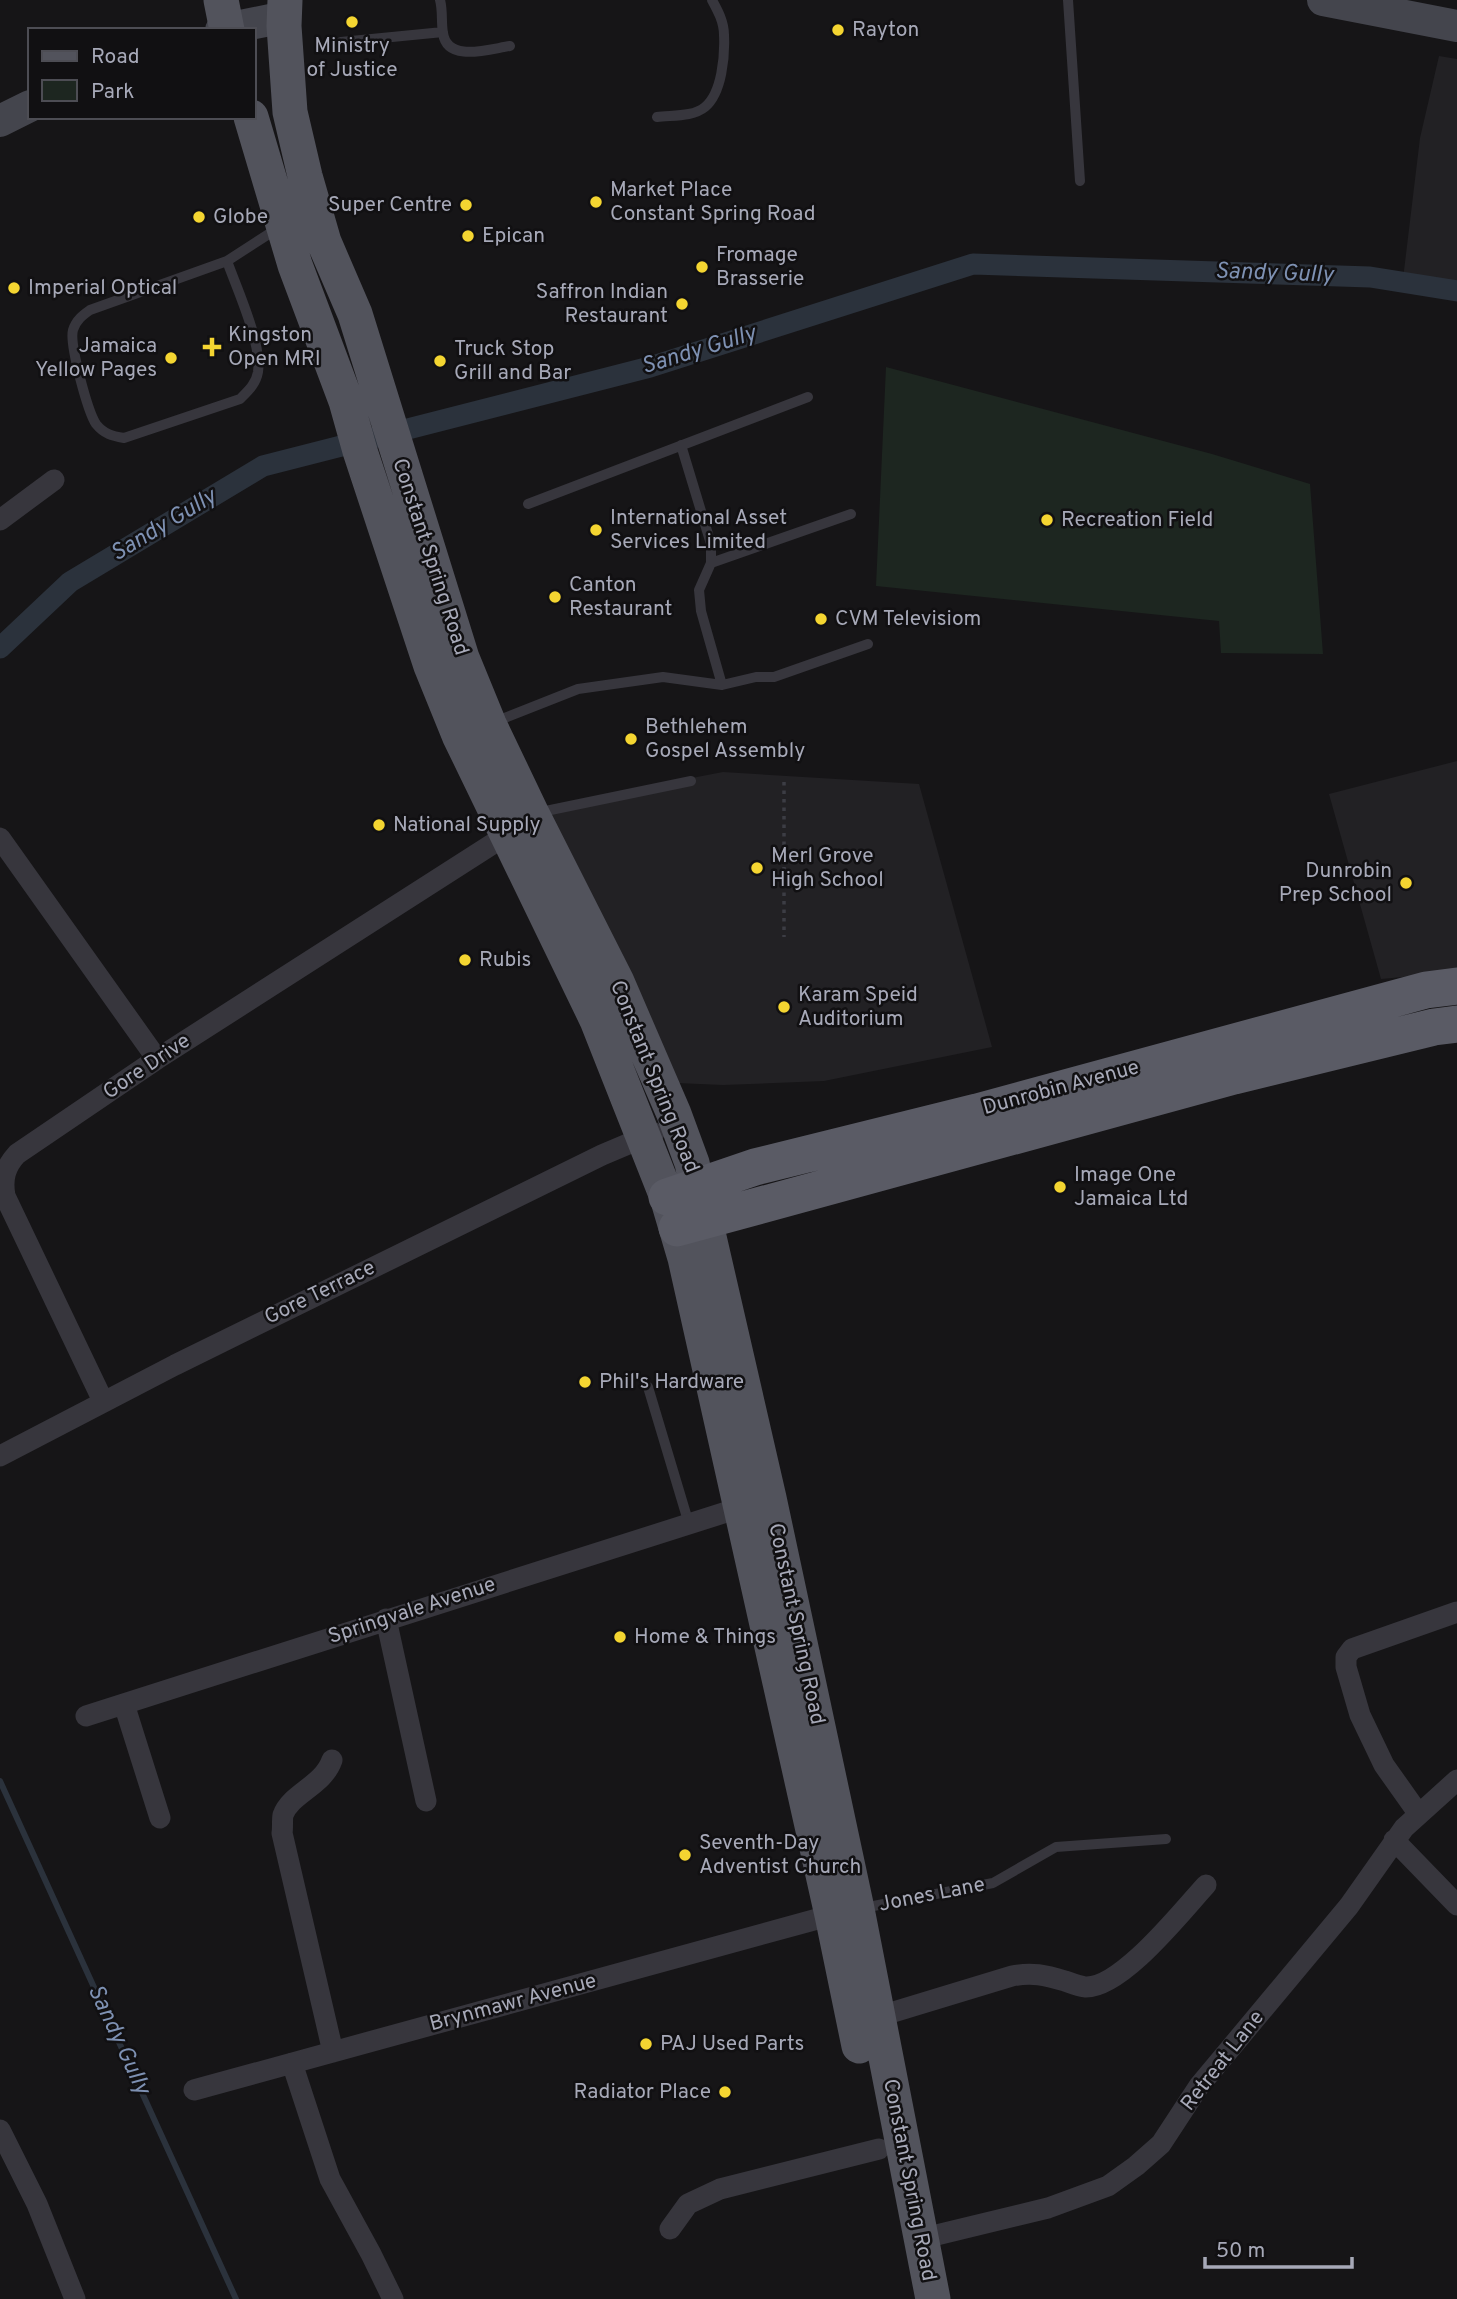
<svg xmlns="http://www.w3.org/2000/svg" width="1457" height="2299" font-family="Overpass,sans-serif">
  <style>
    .built { fill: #222124 }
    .green { fill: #1d2620 }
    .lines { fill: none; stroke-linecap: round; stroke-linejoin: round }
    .stream { stroke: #2b323c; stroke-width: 6 }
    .canal { stroke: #2b323c; stroke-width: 21 }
    .path { stroke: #3c3d44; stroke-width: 3.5; stroke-dasharray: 3.5 5; stroke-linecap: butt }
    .service { stroke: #37363d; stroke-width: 10 }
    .minor { stroke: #37363d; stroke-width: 21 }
    .secondary { stroke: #44454d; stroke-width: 32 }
    .primary { stroke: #52535c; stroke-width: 35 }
    .trunk { stroke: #5a5b65; stroke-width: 37 }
    .poi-dot { fill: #f4d531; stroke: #111012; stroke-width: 2.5 }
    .labels { text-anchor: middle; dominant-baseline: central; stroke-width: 5; stroke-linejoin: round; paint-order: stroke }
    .poi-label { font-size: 21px; fill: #a7a9b8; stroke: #111012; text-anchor: start }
    .street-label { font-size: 21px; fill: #a7a9b8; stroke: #111012 }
    .water-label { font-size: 23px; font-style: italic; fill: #7e91b3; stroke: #111012 }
  </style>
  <rect width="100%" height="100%" fill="#161517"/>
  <path class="built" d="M1439 56 1457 59V286L1403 279 1420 138Z
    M1457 761V972L1381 979 1329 794Z
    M723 772 919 784 992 1047 824 1081 723 1085 677 1083 541 807Z"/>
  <path class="green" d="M886 367 1212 454 1310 484 1323 654 1221 653 1219 621 876 586Z"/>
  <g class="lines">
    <path class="stream" d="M0 1781 236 2299"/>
    <path class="canal" d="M0 648 70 582 263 466 650 367 973 264 1370 277 1457 291"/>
    <path class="path" d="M784 782V937"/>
    <path class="service" d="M440 0C443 11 441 22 443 33 447 63 489 49 510 46
      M1068 0 1080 181
      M341 42 443 32
      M657 117C672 115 693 117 705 107 722 93 725 56 724 35 724 22 718 11 712 0
      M227 261C237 289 262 343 258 372 256 384 248 391 240 399L124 438C112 436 104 434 96 424 88 412 69 344 73 330 76 320 83 315 90 310L227 261 275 230
      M681 445 711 544V563L699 590 701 611 722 685
      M528 504 808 397
      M711 563 851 514
      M492 723 578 689 663 677 722 685 756 677H774L868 644
      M536 813 691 781
      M648 1387 689 1524
      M863 1908 993 1883 1056 1847 1166 1839"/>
    <path class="minor" d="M0 520 54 480
      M0 838 157 1059
      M103 1401 5 1196C2 1179 5 1167 17 1154L157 1059 508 834
      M0 1456 175 1365 602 1155 654 1133
      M386 1619 426 1801
      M124 1704 160 1818
      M86 1716 739 1508
      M332 1760C323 1786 291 1793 283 1815 282 1820 283 1828 282 1833L333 2052
      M1418 1813 1384 1765 1360 1715 1346 1667V1657L1352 1649 1457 1612
      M1394 1840 1457 1905
      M877 2017 1012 1976C1032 1972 1045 1975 1065 1981 1071 1983 1079 1986 1085 1987 1121 1989 1182 1911 1206 1885
      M292 2063 330 2179 371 2254 393 2299
      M194 2090 832 1915
      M0 2130 37 2204 75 2299
      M670 2229 688 2204 720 2189 879 2149
      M920 2239 1048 2208 1108 2186 1136 2166 1161 2144 1199 2086 1349 1906 1404 1828 1457 1780"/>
    <path class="secondary" d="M1323 0 1457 26
      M221 30 285 17
      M0 121 30 106"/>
    <path class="primary" d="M221 0 227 30
      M285 0 284 26 290 112 305 176 324 242 355 314 462 658 489 724 532 814 617 982 674 1114 692 1163 769 1498 857 1909 933 2299
      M251 117 295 265 346 401 360 451 431 666 459 735 597 1020 667 1197 685 1258 832 1915 859 2046"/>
    <path class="trunk" d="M667 1197 755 1167 977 1112 1426 990 1457 986
      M677 1228 1234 1076 1434 1027 1457 1024"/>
  </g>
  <g class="poi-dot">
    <circle cx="352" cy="22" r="7"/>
    <circle cx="838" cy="30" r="7"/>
    <circle cx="596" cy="202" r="7"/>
    <circle cx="466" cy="205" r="7"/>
    <circle cx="199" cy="217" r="7"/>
    <circle cx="468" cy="236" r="7"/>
    <circle cx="702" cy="267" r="7"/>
    <circle cx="14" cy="288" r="7"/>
    <circle cx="682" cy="304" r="7"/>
    <path d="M208.5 336.5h7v7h7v7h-7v7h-7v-7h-7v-7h7z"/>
    <circle cx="171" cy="358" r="7"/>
    <circle cx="440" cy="361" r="7"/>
    <circle cx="1047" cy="520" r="7"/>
    <circle cx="596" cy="530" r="7"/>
    <circle cx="555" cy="597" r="7"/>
    <circle cx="821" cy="619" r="7"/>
    <circle cx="631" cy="739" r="7"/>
    <circle cx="379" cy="825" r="7"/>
    <circle cx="757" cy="868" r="7"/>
    <circle cx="1406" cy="883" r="7"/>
    <circle cx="465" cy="960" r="7"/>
    <circle cx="784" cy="1007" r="7"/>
    <circle cx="1060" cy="1187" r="7"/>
    <circle cx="585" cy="1382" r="7"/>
    <circle cx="620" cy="1637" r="7"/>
    <circle cx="685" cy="1855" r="7"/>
    <circle cx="646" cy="2044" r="7"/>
    <circle cx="725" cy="2092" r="7"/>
  </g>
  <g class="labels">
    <g class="poi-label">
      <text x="852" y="30">Rayton</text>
      <text x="352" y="46" text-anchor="middle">Ministry<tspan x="352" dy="24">of Justice</tspan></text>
      <text x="610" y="190">Market Place<tspan x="610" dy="24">Constant Spring Road</tspan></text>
      <text x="452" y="205" text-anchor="end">Super Centre</text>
      <text x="213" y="217">Globe</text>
      <text x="482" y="236">Epican</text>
      <text x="716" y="255">Fromage<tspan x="716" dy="24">Brasserie</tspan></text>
      <text x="28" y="288">Imperial Optical</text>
      <text x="668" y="292" text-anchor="end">Saffron Indian<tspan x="668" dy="24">Restaurant</tspan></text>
      <text x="228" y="335">Kingston<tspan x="228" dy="24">Open MRI</tspan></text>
      <text x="157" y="346" text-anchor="end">Jamaica<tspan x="157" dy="24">Yellow Pages</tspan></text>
      <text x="454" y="349">Truck Stop<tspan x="454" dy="24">Grill and Bar</tspan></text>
      <text x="610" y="518">International Asset<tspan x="610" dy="24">Services Limited</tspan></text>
      <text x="1061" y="520">Recreation Field</text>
      <text x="569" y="585">Canton<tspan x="569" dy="24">Restaurant</tspan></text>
      <text x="835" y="619">CVM Televisiom</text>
      <text x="645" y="727">Bethlehem<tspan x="645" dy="24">Gospel Assembly</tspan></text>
      <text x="393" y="825">National Supply</text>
      <text x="771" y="856">Merl Grove<tspan x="771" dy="24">High School</tspan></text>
      <text x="1392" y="871" text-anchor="end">Dunrobin<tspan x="1392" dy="24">Prep School</tspan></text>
      <text x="479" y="960">Rubis</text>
      <text x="798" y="995">Karam Speid<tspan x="798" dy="24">Auditorium</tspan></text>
      <text x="1074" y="1175">Image One<tspan x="1074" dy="24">Jamaica Ltd</tspan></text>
      <text x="599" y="1382">Phil's Hardware</text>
      <text x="634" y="1637">Home &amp; Things</text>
      <text x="699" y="1843">Seventh-Day<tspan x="699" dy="24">Adventist Church</tspan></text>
      <text x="660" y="2044">PAJ Used Parts</text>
      <text x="711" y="2092" text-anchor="end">Radiator Place</text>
    </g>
    <g class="street-label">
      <text transform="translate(430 557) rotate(72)">Constant Spring Road</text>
      <text transform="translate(147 1067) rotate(-34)">Gore Drive</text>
      <text transform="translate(654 1077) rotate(68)">Constant Spring Road</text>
      <text transform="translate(1061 1088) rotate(-15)">Dunrobin Avenue</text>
      <text transform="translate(320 1293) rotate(-26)">Gore Terrace</text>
      <text transform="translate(412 1611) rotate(-18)">Springvale Avenue</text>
      <text transform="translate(796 1624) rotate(78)">Constant Spring Road</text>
      <text transform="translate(932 1895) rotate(-11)">Jones Lane</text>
      <text transform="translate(513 2003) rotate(-15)">Brynmawr Avenue</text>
      <text transform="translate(1223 2061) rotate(-52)">Retreat Lane</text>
      <text transform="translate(909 2180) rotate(79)">Constant Spring Road</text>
    </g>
    <g class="water-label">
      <text transform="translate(1274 274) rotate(2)">Sandy Gully</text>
      <text transform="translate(699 351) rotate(-17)">Sandy Gully</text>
      <text transform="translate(164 526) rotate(-31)">Sandy Gully</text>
      <text transform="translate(118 2040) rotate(65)">Sandy Gully</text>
    </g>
  </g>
  <rect x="28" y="28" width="228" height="91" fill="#111012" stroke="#4d4d54" stroke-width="2"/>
  <rect x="42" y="51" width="35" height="10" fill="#52535c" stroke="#4d4d54" stroke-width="2"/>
  <text x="91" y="63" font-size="21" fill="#a7a9b8">Road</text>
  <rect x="42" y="80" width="35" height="21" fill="#1d2620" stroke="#4d4d54" stroke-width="2"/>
  <text x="91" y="98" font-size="21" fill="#a7a9b8">Park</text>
  <path d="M1205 2257v10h147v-10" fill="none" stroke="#a7a9b8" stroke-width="3.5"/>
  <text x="1216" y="2257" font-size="21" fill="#a7a9b8" stroke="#111012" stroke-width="5" paint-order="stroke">50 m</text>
</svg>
